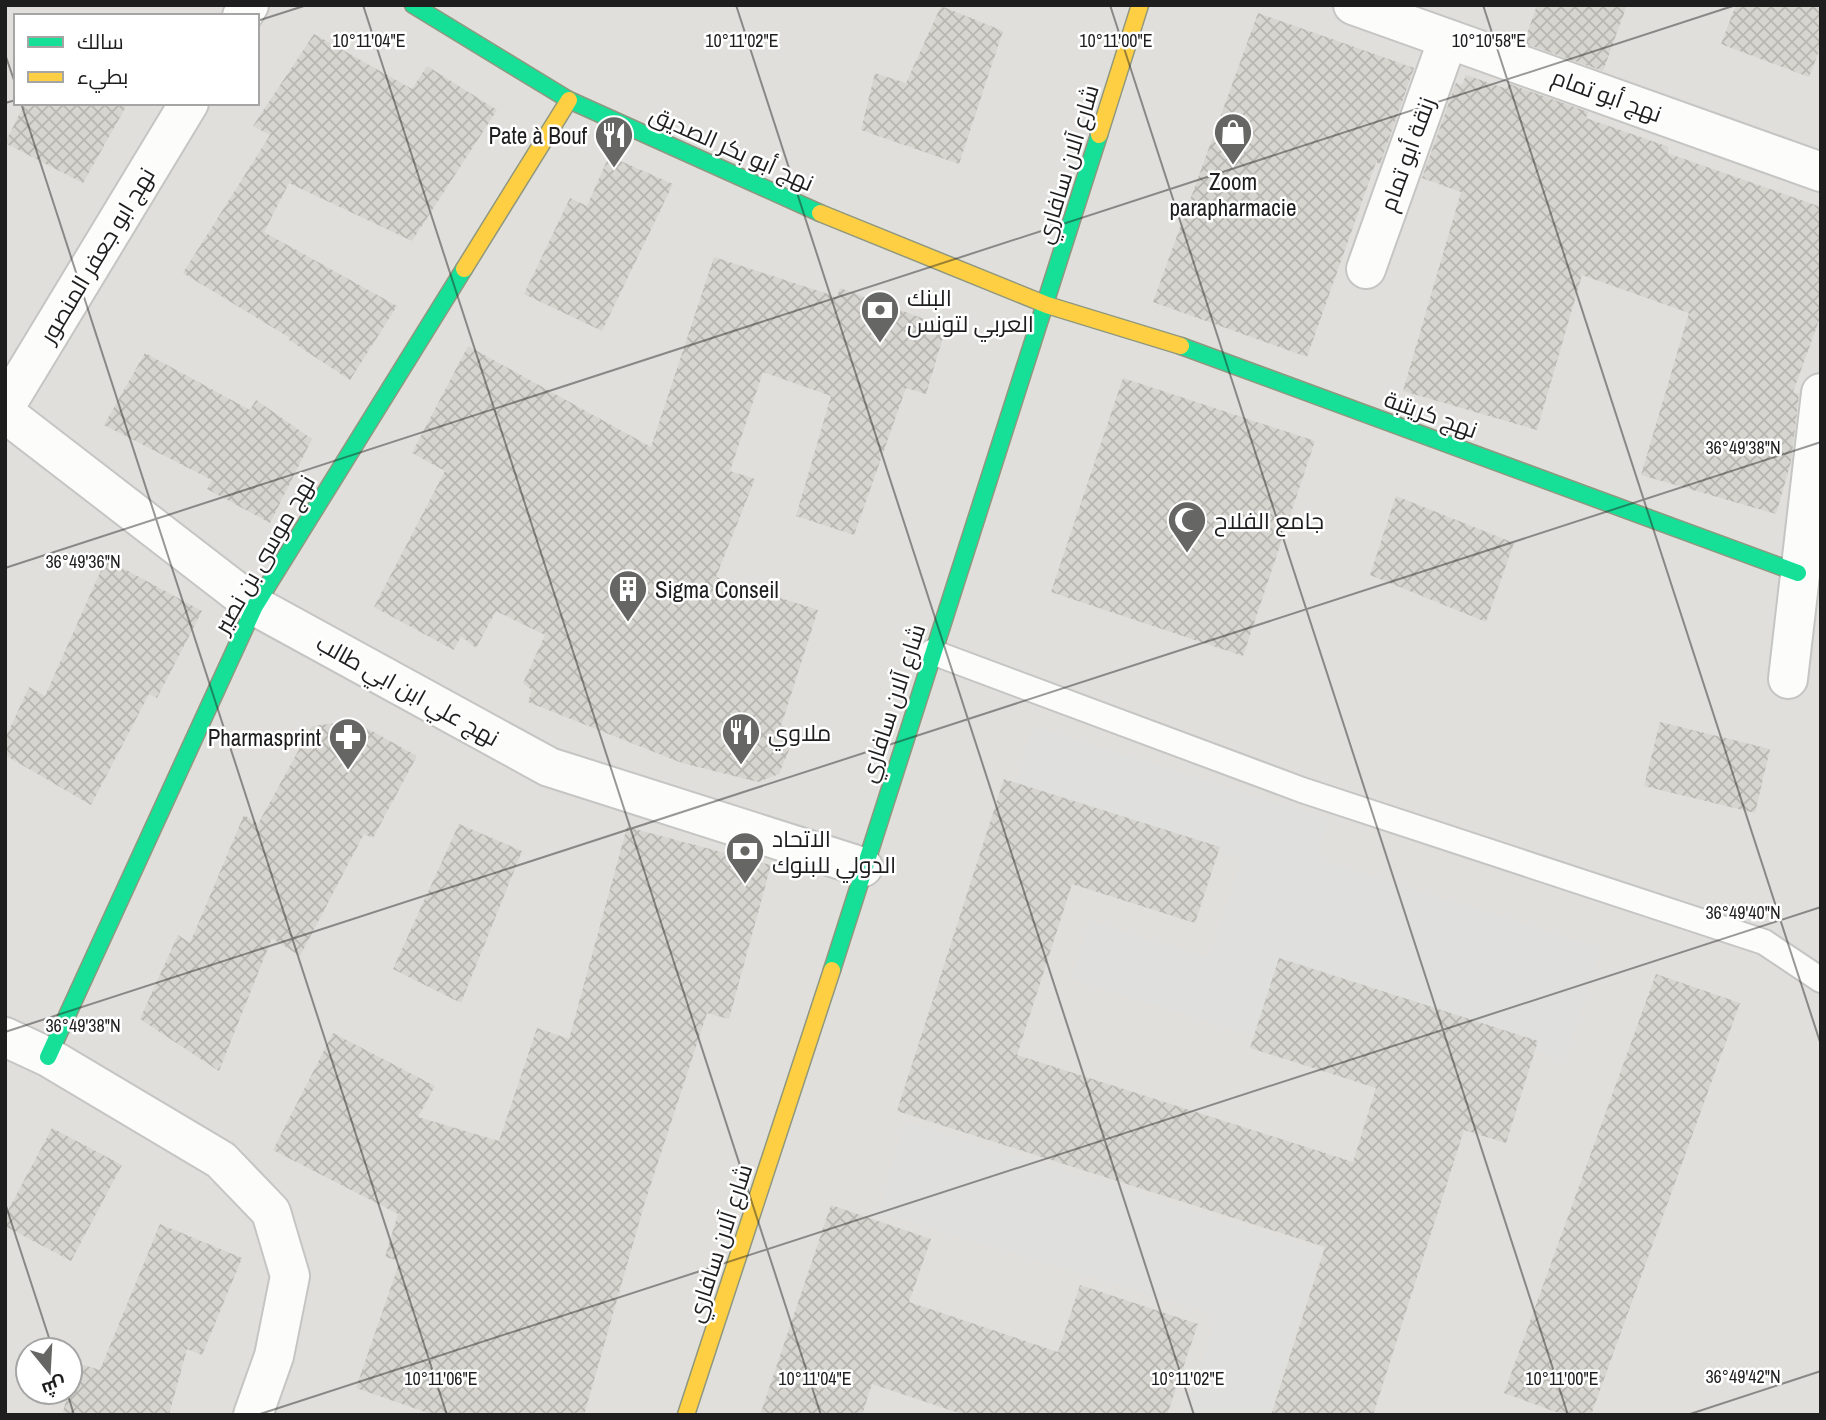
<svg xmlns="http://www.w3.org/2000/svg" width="1826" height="1420" font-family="'Archivo Narrow',Cairo,sans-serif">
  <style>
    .residential { fill: #e0dfdc; fill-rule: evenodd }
    .parking { fill: #dfdfdd }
    .building { fill: url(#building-cross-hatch) }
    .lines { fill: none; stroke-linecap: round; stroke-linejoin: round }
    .lane-casing { stroke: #c5c5c3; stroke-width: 28 }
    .street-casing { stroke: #c5c5c3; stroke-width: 42 }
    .fast-casing { stroke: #8f987e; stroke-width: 19 }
    .slow-casing { stroke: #8f987e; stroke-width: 19 }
    .lane { stroke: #fcfcfb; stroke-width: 24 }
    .street { stroke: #fcfcfb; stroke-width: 38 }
    .fast { stroke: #16e098; stroke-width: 16 }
    .slow { stroke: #ffcf43; stroke-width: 16 }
    .ticks { fill: none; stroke: #1e1e1e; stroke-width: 2; stroke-opacity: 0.45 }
    .labels { text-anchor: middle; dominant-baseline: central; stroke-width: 5; stroke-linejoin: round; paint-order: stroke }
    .street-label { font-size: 23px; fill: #1e1e1e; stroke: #fff }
    .poi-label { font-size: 23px; fill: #1e1e1e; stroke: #fff; text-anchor: start }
    .ticks-label { font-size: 18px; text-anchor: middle; fill: #1e1e1e; stroke: #fff; stroke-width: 5; stroke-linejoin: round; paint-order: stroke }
  </style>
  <defs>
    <pattern id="building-cross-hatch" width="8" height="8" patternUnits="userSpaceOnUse" patternTransform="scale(1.75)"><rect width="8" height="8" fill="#d6d5cf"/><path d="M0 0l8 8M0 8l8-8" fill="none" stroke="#b7b6b1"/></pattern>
  </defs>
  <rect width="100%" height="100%" fill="#edede7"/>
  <path class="residential" d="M5 5H1821V1415H5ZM16 16H257V103H16ZM28 1350H70V1392H28Z"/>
  <path class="parking" d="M1033 726 1328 819 1316 859 1601 948 1565 1060 1281 971 1259 1038 1072 979 1090 921 1210 958 1242 858 1015 786Z
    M906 1122 1321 1250 1269 1415H1187L1217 1315 878 1212Z"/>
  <path class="building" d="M1537 5H1627L1603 71 1524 43Z
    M1736 5H1821V46L1809 77 1721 44Z
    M941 6 1003 31 959 164 861 130 875 73 906 83Z
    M1258 13 1414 68 1380 164 1376 162 1307 357 1153 302Z
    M314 34 412 89 427 66 497 110 412 241 289 183 264 232 397 306 350 380 289 340 290 338 183 273 270 135 253 126Z
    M1466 75 1507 89 1509 84 1588 112 1586 118 1669 147 1667 153 1821 207V315L1793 392 1799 394 1791 462 1776 514 1641 475 1689 313 1582 275 1537 430 1403 391 1461 192 1422 178 1456 83 1462 85Z
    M25 103H128L83 183 5 143Z
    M609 156 673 184 602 331 524 294 570 198 587 206Z
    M714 257 837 297 840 288 946 327 926 394 906 388 854 535 796 516 831 396 763 372 730 471 755 479 716 577 818 610 781 726 797 731 779 774 758 782 682 763 528 702 532 690 523 683 545 635 496 611 476 648 461 636 454 650 374 607 445 471 412 453 468 346 651 447Z
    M145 353 250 410 256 400 312 439 270 523 207 489 212 480 104 425Z
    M1123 378 1315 441 1243 656 1051 592Z
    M1396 496 1514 543 1486 622 1370 575Z
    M106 559 202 611 157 698 149 694 91 805 5 755V739L29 687 45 696Z
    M354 721 417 756 373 838 364 834 300 956 272 938 219 1071 140 1019 178 935 190 943 244 815 258 824 312 726Z
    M1660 722 1770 749 1755 813 1644 786Z
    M1004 779 1220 847 1195 923 1072 884 1017 1055 1353 1162 1376 1088 1250 1048 1279 958 1538 1041 1506 1143 1464 1130 1373 1415H1271L1325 1247 897 1111Z
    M459 824 522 851 461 1003 393 969Z
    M627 827 771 865 729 1019 707 1013 645 1202 584 1415H434L356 1388 400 1261 385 1257 398 1214 273 1150 333 1033 435 1086 418 1117 499 1141 537 1028 569 1039Z
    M1656 974 1740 1003 1591 1415H1564L1504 1393Z
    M52 1128 122 1165 71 1261 5 1226V1216Z
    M831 1205 931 1239 909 1302 1058 1352 1080 1285 1198 1324 1167 1415H965L872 1384 862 1415H760Z
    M160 1224 242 1258 202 1355 187 1349 169 1415H62L77 1363 100 1370Z"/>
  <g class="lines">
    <g class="lane-casing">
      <path id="lane" d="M932 652 1302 790 1764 942 1821 980"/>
    </g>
    <g class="street-casing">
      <path id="street" d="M1353 5 1821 172
        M242 16 249 5
        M1366 269 1448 39
        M5 407 189 103
        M5 413 255 606 549 767 863 867
        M1788 679 1821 393
        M5 1037 48 1057 221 1160 271 1212 290 1276 274 1356 253 1415"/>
    </g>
    <g class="fast-casing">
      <path id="fast" d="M413 5 569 100 820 213
        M1181 346 1798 573
        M832 970 1099 135
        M48 1057 255 606 464 269"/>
    </g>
    <g class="slow-casing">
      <path id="slow" d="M1099 135 1140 5
        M820 213 1047 305 1181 346
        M464 269 569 100
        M686 1415 832 970"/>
    </g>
    <use href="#lane" class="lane"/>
    <use href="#street" class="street"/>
    <use href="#fast" class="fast"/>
    <use href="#slow" class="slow"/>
  </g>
  <path class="ticks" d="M363 5 821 1415M736 5 1194 1415M1110 5 1568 1415M1483 5 1821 1045M257 21 307 5M5 54 16 86M5 103 16 100M21 103 447 1415M5 568 1736 5M5 1032 1821 442M5 1203 53 1350M67 1392 74 1415M257 1415 1821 907M1687 1415 1821 1371"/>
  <defs>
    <g id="shop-pin" transform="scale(2.0125)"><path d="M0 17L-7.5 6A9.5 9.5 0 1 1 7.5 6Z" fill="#666664" stroke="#fff"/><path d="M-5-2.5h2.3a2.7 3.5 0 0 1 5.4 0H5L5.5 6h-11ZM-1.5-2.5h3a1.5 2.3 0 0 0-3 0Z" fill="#fff"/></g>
    <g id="restaurant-pin" transform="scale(2.0125)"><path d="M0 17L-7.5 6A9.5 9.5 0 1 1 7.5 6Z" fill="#666664" stroke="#fff"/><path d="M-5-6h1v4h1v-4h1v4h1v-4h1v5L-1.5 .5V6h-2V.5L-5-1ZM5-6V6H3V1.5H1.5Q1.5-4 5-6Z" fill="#fff"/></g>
    <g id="bank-pin" transform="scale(2.0125)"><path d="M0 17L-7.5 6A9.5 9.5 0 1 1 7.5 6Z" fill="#666664" stroke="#fff"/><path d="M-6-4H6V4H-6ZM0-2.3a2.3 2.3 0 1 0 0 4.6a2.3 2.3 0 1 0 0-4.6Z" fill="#fff"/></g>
    <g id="mosque-pin" transform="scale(2.0125)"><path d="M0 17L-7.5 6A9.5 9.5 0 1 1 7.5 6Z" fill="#666664" stroke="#fff"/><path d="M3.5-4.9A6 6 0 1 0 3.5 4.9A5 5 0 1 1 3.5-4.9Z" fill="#fff"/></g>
    <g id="building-pin" transform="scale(2.0125)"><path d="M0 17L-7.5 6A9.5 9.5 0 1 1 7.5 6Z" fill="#666664" stroke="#fff"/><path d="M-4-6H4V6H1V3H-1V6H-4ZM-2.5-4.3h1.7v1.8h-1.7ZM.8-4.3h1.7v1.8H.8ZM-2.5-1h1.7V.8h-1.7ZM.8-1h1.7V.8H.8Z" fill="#fff"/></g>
    <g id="pharmacy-pin" transform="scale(2.0125)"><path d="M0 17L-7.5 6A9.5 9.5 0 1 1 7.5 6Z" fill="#666664" stroke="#fff"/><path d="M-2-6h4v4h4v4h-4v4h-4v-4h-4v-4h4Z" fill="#fff"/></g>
  </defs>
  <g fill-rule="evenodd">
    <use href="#shop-pin" x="1233" y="132"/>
    <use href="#restaurant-pin" x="614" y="135"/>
    <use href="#bank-pin" x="880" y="310"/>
    <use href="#mosque-pin" x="1187" y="520"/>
    <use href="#building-pin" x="628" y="589"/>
    <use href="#restaurant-pin" x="741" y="732"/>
    <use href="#pharmacy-pin" x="348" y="737"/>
    <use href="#bank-pin" x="745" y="851"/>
  </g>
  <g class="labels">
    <g class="street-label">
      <text transform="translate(1607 95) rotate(20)">نهج أبو تمام</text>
      <text transform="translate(732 148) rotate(24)">نهج أبو بكر الصديق</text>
      <text transform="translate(1407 154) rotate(-70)">زنقة أبو تمام</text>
      <text transform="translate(1067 164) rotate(-73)">شارع آلان سافاري</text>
      <text transform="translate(97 255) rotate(-59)">نهج ابو جعفر المنصور</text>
      <text transform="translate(1431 414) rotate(20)">نهج كريتبة</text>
      <text transform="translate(264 554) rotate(-60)">نهج موسى بن نصير</text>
      <text transform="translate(408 690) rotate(29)">نهج علي ابن ابي طالب</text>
      <text transform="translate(892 703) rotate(-72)">شارع آلان سافاري</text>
      <text transform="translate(719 1243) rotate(-72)">شارع آلان سافاري</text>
    </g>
    <g class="poi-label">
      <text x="587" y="135" text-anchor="end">Pate à Bouf</text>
      <text x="1233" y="181" text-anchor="middle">Zoom<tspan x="1233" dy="26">parapharmacie</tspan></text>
      <text x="907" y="297">البنك<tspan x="907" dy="26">العربي لتونس</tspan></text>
      <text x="1214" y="520">جامع الفلاح</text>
      <text x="655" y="589">Sigma Conseil</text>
      <text x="768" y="732">ملاوي</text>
      <text x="321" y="737" text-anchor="end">Pharmasprint</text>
      <text x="772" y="838">الاتحاد<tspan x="772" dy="26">الدولي للبنوك</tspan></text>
    </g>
  </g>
  <g class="ticks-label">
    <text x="369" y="47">10°11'04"E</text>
    <text x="742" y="47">10°11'02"E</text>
    <text x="1116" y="47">10°11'00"E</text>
    <text x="1489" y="47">10°10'58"E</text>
    <text x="1743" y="454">36°49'38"N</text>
    <text x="83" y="568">36°49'36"N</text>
    <text x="1743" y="919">36°49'40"N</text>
    <text x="83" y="1032">36°49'38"N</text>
    <text x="1743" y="1383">36°49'42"N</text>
    <text x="441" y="1385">10°11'06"E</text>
    <text x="815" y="1385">10°11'04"E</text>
    <text x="1188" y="1385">10°11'02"E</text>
    <text x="1562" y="1385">10°11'00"E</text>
  </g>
  <rect width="1826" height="1420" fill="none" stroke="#1e1e1e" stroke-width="14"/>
  <rect x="14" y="14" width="245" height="91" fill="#ffffff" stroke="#a5a5a5" stroke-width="2"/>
  <rect x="28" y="37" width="35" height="10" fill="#16e098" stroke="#a5a5a5" stroke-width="2"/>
  <text x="77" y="49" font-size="21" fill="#1e1e1e">سالك</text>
  <rect x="28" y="72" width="35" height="10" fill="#ffcf43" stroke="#a5a5a5" stroke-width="2"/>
  <text x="77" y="84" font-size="21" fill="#1e1e1e">بطيء</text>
  <g transform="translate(49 1371) rotate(162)"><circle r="33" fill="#ffffff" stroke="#a5a5a5" stroke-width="2"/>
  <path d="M0-5L12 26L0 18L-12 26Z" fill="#666664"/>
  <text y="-10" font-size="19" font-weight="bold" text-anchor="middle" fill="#1e1e1e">ش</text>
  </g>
</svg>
